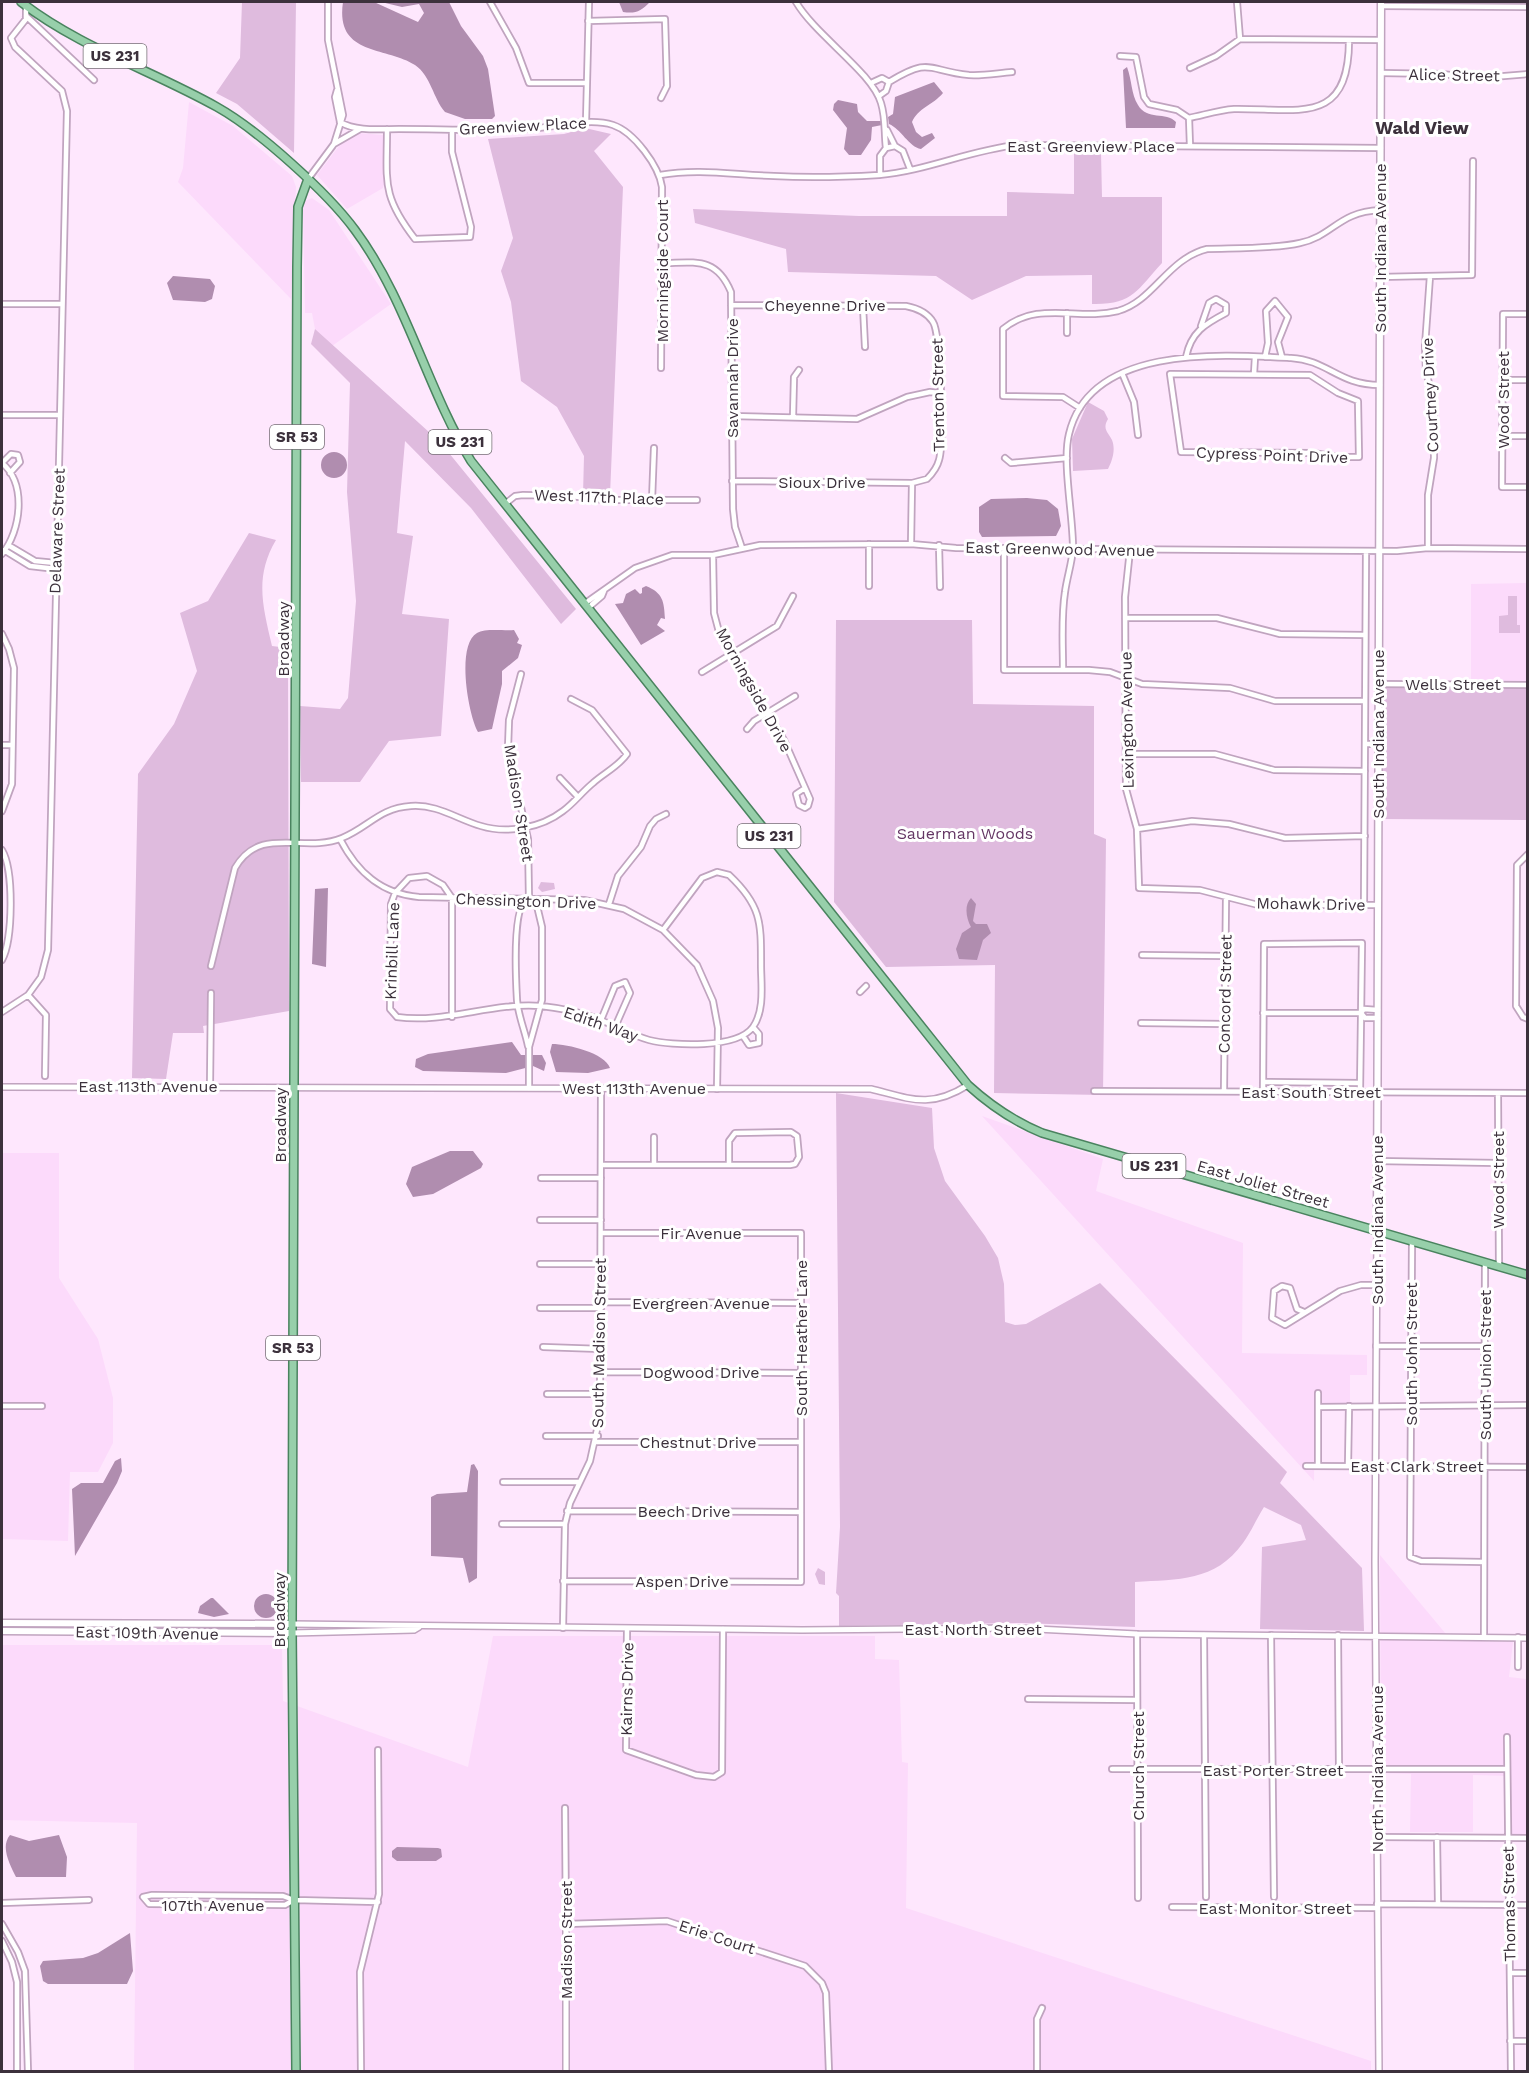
<svg xmlns="http://www.w3.org/2000/svg" width="1529" height="2073" font-family="'Work Sans',sans-serif">
  <style>
    .built { fill: #fcdafb }
    .green { fill: #dfbbde }
    .water { fill: #b08daf }
    .lines { fill: none; stroke-linecap: round; stroke-linejoin: round }
    .minor-casing { stroke: #c0a4bf; stroke-width: 8 }
    .tertiary-casing { stroke: #c0a4bf; stroke-width: 8 }
    .secondary-casing { stroke: #c0a4bf; stroke-width: 9 }
    .primary-casing { stroke: #4a835f; stroke-width: 10 }
    .minor { stroke: #fff; stroke-width: 4.5 }
    .tertiary { stroke: #fff; stroke-width: 5 }
    .secondary { stroke: #fff; stroke-width: 6 }
    .primary { stroke: #97cfaa; stroke-width: 7 }
    .labels { text-anchor: middle; dominant-baseline: central; stroke-width: 6; stroke-linejoin: round; paint-order: stroke }
    .shield { fill: #fff; stroke: #766f76; stroke-width: 1.5 }
    .shield-label { font-size: 15px; font-weight: bold; fill: #3c313c }
    .street-label { font-size: 16px; fill: #3c313c; stroke: #fff }
    .park-label { font-size: 16px; fill: #643664; stroke: #fff }
    .neighbourhood-label { font-size: 18px; font-weight: bold; fill: #3c313c; stroke: #fff }
  </style>
  <rect width="100%" height="100%" fill="#fee7fd"/>
  <path class="built" d="M189 102 233 126 292 176 296 187 291 299 178 182 183 168Z
    M359 133 383 135 384 184 383 188 347 209 317 175 342 142Z
    M312 198 329 210 391 304 332 346 315 329 312 313H305L303 207 305 201Z
    M1527 583V681H1471V584Z
    M982 1116 1103 1159 1096 1191 1243 1243 1242 1353 1367 1355V1375H1350V1403H1315L1314 1481Z
    M2 1153H59V1278L98 1339 113 1398V1443L98 1472H70L68 1541 2 1539Z
    M1380 1555 1451 1640 1513 1642 1509 1677 1527 1679V1834H1510V1776L1473 1775V1832H1410L1411 1774 1381 1773Z
    M493 1636H875V1659L899 1660 902 1762 908 1763 906 1908 1371 2061V2071H134L137 1823 2 1820V1645H282L283 1701 468 1767Z"/>
  <path class="green" d="M242 2H296L294 153 237 104 216 93 240 58Z
    M585 128 611 134 594 151 623 187 610 495H583L584 456 557 407 521 381 511 302 501 271 513 238 488 139 564 134Z
    M1074 153H1101L1102 197H1162V263C1137 290 1133 305 1092 304V275L1026 276 972 300 936 276 788 272 786 249 695 223 693 209 859 216H1007V192L1074 194Z
    M315 329 440 442 576 609 561 624 471 508 405 441 397 533 413 536 402 614 449 619 441 736 389 741 360 782H301L300 706 340 709 348 698 356 601 347 492 350 383 311 344Z
    M1088 402 1104 411 1108 419C1102 429 1108 432 1112 440 1116 450 1112 461 1108 469L1073 471 1072 439Z
    M249 533 276 540C254 577 263 607 272 646L288 648 289 1011 203 1026 204 1033H173L166 1079 132 1078 138 774 174 724 197 671 180 613 208 601Z
    M1508 596H1517V625H1520V633H1499V616L1508 615Z
    M836 620H972L973 704 1094 706V834L1106 839 1103 1095 994 1093 995 965 886 967 834 902Z
    M1385 688H1527V820L1382 819V691Z
    M541 882 554 883 555 889 542 892 538 888Z
    M836 1093 932 1108 934 1148 945 1181 985 1236 998 1258 1004 1284 1005 1322 1015 1325 1026 1324 1100 1283 1287 1472 1280 1483 1362 1568 1364 1631 1260 1629 1262 1547 1306 1540 1301 1525 1264 1507C1257 1518 1251 1532 1243 1543 1215 1582 1178 1579 1135 1582V1627L1021 1623 839 1626V1596L836 1593 840 1527Z
    M818 1568 825 1572V1585L819 1584 815 1574Z"/>
  <path class="water" d="M343 2H374L418 22 424 13 419 4 402 7 381 2H449L461 26 483 56 488 69 495 116 492 119H465L445 112C433 98 431 76 415 65 385 46 335 56 343 2Z
    M619 2H650C641 11 636 14 623 12Z
    M1127 67C1132 80 1131 94 1138 105 1147 121 1166 111 1176 122L1175 128H1126L1123 70Z
    M934 82 943 93C933 105 918 108 912 122L916 132 922 137 932 133 935 138 921 149C909 147 901 129 889 124L888 117 893 114 895 97Z
    M838 100 857 104 858 112 867 121H882V125L872 127 871 140 861 155H849L844 149 847 128 833 110 834 104Z
    M173 276 210 279 215 286 212 299 205 302 173 300 167 283Z
    M321 465a13 13 0 1 1 26 0a13 13 0 1 1-26 0Z
    M1027 498 1047 500 1058 509 1061 526 1056 536 982 537 979 532V507L991 499Z
    M646 586C663 593 664 601 665 619L661 618 657 625 665 631 641 645 615 604 623 603 626 594 635 589 640 594 642 593V588Z
    M514 630 519 639 517 643 522 645 518 658 502 671V684L492 729 478 732C468 714 456 645 477 633 485 628 504 631 514 630Z
    M328 888 326 967 312 964 315 889Z
    M971 898 976 904 973 921 976 924H987L991 933 983 940 977 960 959 959 956 949 962 933 971 927C966 918 964 905 971 898Z
    M512 1042 521 1055H542L546 1063 544 1071 533 1066 506 1073 423 1071 415 1067 416 1059 428 1054Z
    M552 1044C568 1044 605 1053 610 1068L588 1073 556 1072 550 1052Z
    M450 1151H473L483 1164 481 1168 433 1194 413 1197 406 1184 412 1167Z
    M121 1458 122 1471 117 1483 75 1556 72 1489 81 1483H103L115 1461Z
    M474 1464 478 1471 477 1578 469 1583 463 1558 431 1556V1497L437 1494 467 1492 471 1465Z
    M254 1606a12 12 0 1 1 24 0a12 12 0 1 1-24 0Z
    M211 1598H213L229 1614 214 1617 198 1613 200 1606Z
    M10 1835 29 1841 59 1835 67 1857 66 1877H16C10 1865 0 1847 10 1835Z
    M397 1847 438 1848 441 1849 442 1857 436 1861H397L392 1857V1851Z
    M130 1933 133 1971 127 1984H48L43 1981 40 1966 43 1961 83 1958 98 1953Z"/>
  <g class="lines">
    <g class="minor-casing">
      <path id="minor" d="M490 2 516 48 529 83H586
        M796 2C816 36 872 72 881 103 886 119 884 133 886 148
        M1237 2 1240 39
        M26 4V19L11 38 15 47 62 91 67 111 48 950 41 977 28 995 46 1015 45 1076
        M1381 6 1528 7
        M26 16 94 80
        M588 21 665 19 667 86 661 98
        M1120 56 1136 57 1144 97 1149 104 1177 110 1189 118
        M1190 68 1216 56 1240 39 1381 40
        M1381 73 1441 74 1480 78 1528 74
        M871 83 882 78 889 82
        M337 90 335 97 340 122
        M879 96 886 91 889 82C932 56 927 71 969 75 983 76 998 73 1012 72
        M340 122C356 132 381 129 399 129 441 129 484 131 527 129 553 128 588 117 613 125 634 132 659 166 662 187L661 368
        M586 122 589 2
        M387 129C387 182 381 195 415 239L470 237 471 227 452 152V130
        M887 130 895 146 903 151 910 169
        M334 144 360 129
        M1190 146 1189 118C1204 115 1219 110 1234 109 1298 108 1349 127 1349 40
        M660 175C699 168 735 175 774 176 808 178 845 177 879 175 926 171 970 150 1017 145L1381 148
        M880 175V156L886 148 895 146
        M308 179 334 144 343 115 328 40V2
        M661 263C695 263 716 256 731 292L733 509 735 527 742 548
        M1380 277 1472 275 1473 161
        M2 304H62
        M731 305 906 306C916 308 927 312 933 322 941 334 944 445 939 460 937 468 932 474 927 479L912 483 732 481
        M863 306 865 347
        M1067 313V333
        M1528 314H1503L1502 487H1528
        M1186 357C1191 332 1205 324 1226 313V305L1216 299 1209 303 1201 326
        M1265 357 1268 343 1266 311 1275 301 1288 317 1278 342 1282 357
        M1122 373 1134 402 1138 435
        M1170 374 1310 375 1338 393 1358 401 1359 457H1337L1313 453 1181 452Z
        M1254 374 1255 357
        M1503 380H1528
        M1080 408 1063 397 1003 396V329C1038 300 1078 321 1118 311 1154 301 1167 259 1207 249 1234 248 1275 249 1300 243 1333 236 1338 212 1380 210
        M2 415H60
        M732 416 857 419 907 397 930 392 940 393
        M793 417 794 377 799 370
        M1503 436H1528
        M1005 458 1011 463 1067 458
        M2 463C27 484 21 531 2 554
        M2 463 11 454 18 455 20 462 10 473
        M652 500 654 448
        M505 504 515 496 523 495 571 496 604 500H697
        M911 544 912 483
        M8 545 35 561 56 563
        M939 545 940 587
        M1004 548V670H1089L1110 672 1142 684 1230 688 1275 701H1365
        M1428 548V495L1434 458V404L1426 371 1425 346 1430 276
        M4 550 30 566 56 569
        M1130 550 1125 597 1126 789 1137 829 1139 888 1200 890 1258 905H1377
        M713 555 714 613 719 632 784 740 810 799 808 806 805 808 799 805 796 794 805 788
        M869 586V544
        M584 604 635 568 672 555H713L760 545 911 544 956 548 1397 551 1428 548 1528 549
        M588 608 602 596 604 591
        M1125 618H1217L1280 634 1365 635
        M2 634 9 649 14 668 12 784 2 811
        M1063 670C1063 644 1061 617 1065 592 1067 577 1072 563 1073 548 1073 515 1062 462 1069 434 1090 345 1220 354 1291 358 1328 360 1338 385 1380 385
        M702 672 777 626 793 596
        M521 674 509 720 508 748 528 839 529 899
        M1378 684 1528 685
        M747 729 754 721 795 696
        M1365 744H1378
        M2 745H12
        M1126 754H1215L1274 770 1365 771
        M560 778 578 797
        M1137 829 1192 821 1229 824 1285 838 1365 836
        M340 839C357 872 381 894 419 897L584 900 624 909 663 930 697 965 713 1001 718 1028 717 1089
        M2 850C14 870 13 940 2 960
        M1528 854 1517 865 1516 1006 1523 1017 1528 1019
        M526 900C512 909 516 982 517 1000 518 1015 525 1031 528 1046
        M609 904 618 876 641 847 650 826 656 819 666 814
        M1364 905 1366 551
        M1142 955 1225 956
        M211 966 235 868C261 824 303 854 342 838 369 827 379 808 411 806 437 804 457 819 481 826 507 834 541 828 563 811 574 803 582 792 593 783 604 773 619 766 627 754L592 710 571 699
        M860 992 866 986
        M2 1012 28 995
        M1263 1013H1361L1364 1009 1378 1010
        M1361 1013 1365 1018H1378
        M452 1017V898L443 885 427 876 409 878 395 893 391 904 390 1009 397 1017C445 1024 492 1002 541 1006 560 1008 580 1012 598 1019 616 1026 631 1035 649 1040 672 1046 737 1049 753 1027 765 1010 761 984 761 965 761 923 762 906 729 875L717 872 702 878 663 930
        M601 1020 615 986 625 982 630 993 615 1027
        M1141 1023 1225 1024
        M743 1036 749 1045 759 1043V1034L753 1027
        M1263 1082 1360 1083
        M210 1086 211 993
        M529 1088V1047L542 1000V927L537 906 532 900
        M1094 1091 1528 1093
        M1224 1091 1226 897
        M1263 1092 1264 944 1362 943 1360 1092
        M1498 1093 1499 1267
        M1377 1161 1498 1163
        M601 1165H790L795 1164 799 1157 797 1136 791 1132 735 1133 729 1141V1165
        M654 1165V1137
        M541 1178H601
        M540 1220H601
        M1412 1242 1410 1557 1421 1561 1484 1562
        M540 1264H601
        M601 1302 801 1303
        M540 1308H601
        M1304 1312 1297 1309 1290 1288 1282 1286 1274 1291 1272 1318 1285 1325 1340 1291 1361 1285H1377
        M1376 1346H1485
        M543 1347 601 1349
        M601 1372 801 1373
        M1318 1393V1466
        M547 1394H601
        M2 1406H42
        M1318 1407 1528 1405
        M546 1436H598
        M596 1442H800
        M1306 1466 1528 1467
        M1348 1466 1349 1406
        M503 1482H579
        M567 1511 801 1512
        M502 1524H565
        M563 1581 801 1582V1233H601
        M563 1628 565 1524 570 1503 590 1461 600 1416 601 1088
        M627 1629 626 1750 696 1775 714 1777 722 1772 723 1629
        M1137 1634 1138 1898
        M1204 1635 1206 1897
        M1271 1635 1274 1897
        M1338 1635 1339 1769
        M1484 1637 1485 1263
        M1518 1667V1637
        M1028 1699 1137 1700
        M1507 1737 1511 2072
        M1112 1769H1507
        M565 1808 566 1924 667 1921 805 1966 822 1983 826 1993 829 2072
        M1377 1837 1528 1838
        M1437 1837 1438 1904
        M294 1900 285 1905 149 1904 143 1897 152 1895 283 1896 294 1900 378 1902
        M2 1903 89 1900
        M1377 1904 1528 1905
        M1172 1907 1377 1908
        M2 1924 18 1952 25 1971 28 2072
        M2 1941 12 1962 17 1982V2072
        M1510 1973H1528
        M1510 2041H1528
        M361 2072 360 1972 379 1894 378 1750
        M1037 2072V2019L1042 2008"/>
    </g>
    <g class="tertiary-casing">
      <path id="tertiary" d="M2 1087 871 1089C911 1099 930 1109 968 1085
        M1377 1231 1375 1562 1379 2072
        M292 1624 802 1630 1016 1628 1137 1634 1528 1638
        M292 1633 414 1630 419 1627
        M566 1924V2072"/>
    </g>
    <g class="secondary-casing">
      <path id="secondary" d="M1377 1231 1381 2
        M2 1623 292 1624
        M2 1631 292 1633"/>
    </g>
    <g class="primary-casing">
      <path id="primary" d="M21 2C79 47 153 71 217 107 258 130 327 192 355 230 407 300 426 387 471 461L968 1085C991 1106 1013 1121 1042 1133L1528 1275
        M296 2072 292 1629 297 267 298 207 308 179"/>
    </g>
    <use href="#minor" class="minor"/>
    <use href="#tertiary" class="tertiary"/>
    <use href="#secondary" class="secondary"/>
    <use href="#primary" class="primary"/>
  </g>
  <g class="labels">
    <g class="shield">
      <rect x="83.5" y="44" width="63" height="24" rx="4.5"/>
      <rect x="270" y="425" width="54" height="24" rx="4.5"/>
      <rect x="428.5" y="430" width="63" height="24" rx="4.5"/>
      <rect x="737.5" y="824" width="63" height="24" rx="4.5"/>
      <rect x="1122.5" y="1154" width="63" height="24" rx="4.5"/>
      <rect x="266" y="1336" width="54" height="24" rx="4.5"/>
    </g>
    <g class="shield-label">
      <text x="115" y="56">US 231</text>
      <text x="297" y="437">SR 53</text>
      <text x="460" y="442">US 231</text>
      <text x="769" y="836">US 231</text>
      <text x="1154" y="1166">US 231</text>
      <text x="293" y="1348">SR 53</text>
    </g>
    <g class="street-label">
      <text transform="translate(1454 75) rotate(1)">Alice Street</text>
      <text transform="translate(523 126) rotate(-3)">Greenview Place</text>
      <text x="1091" y="146">East Greenview Place</text>
      <text transform="translate(1380 248) rotate(-90)">South Indiana Avenue</text>
      <text transform="translate(662 271) rotate(-90)">Morningside Court</text>
      <text x="825" y="305">Cheyenne Drive</text>
      <text transform="translate(732 378) rotate(-90)">Savannah Drive</text>
      <text transform="translate(938 395) rotate(-91)">Trenton Street</text>
      <text transform="translate(1430 395) rotate(-93)">Courtney Drive</text>
      <text transform="translate(1503 400) rotate(-90)">Wood Street</text>
      <text transform="translate(1272 455) rotate(2)">Cypress Point Drive</text>
      <text x="822" y="482">Sioux Drive</text>
      <text transform="translate(599 497) rotate(2)">West 117th Place</text>
      <text transform="translate(57 531) rotate(-88)">Delaware Street</text>
      <text transform="translate(1060 549) rotate(1)">East Greenwood Avenue</text>
      <text transform="translate(283 639) rotate(-90)">Broadway</text>
      <text x="1453" y="684">Wells Street</text>
      <text transform="translate(754 690) rotate(61)">Morningside Drive</text>
      <text transform="translate(1127 720) rotate(-91)">Lexington Avenue</text>
      <text transform="translate(1378 734) rotate(-90)">South Indiana Avenue</text>
      <text transform="translate(519 803) rotate(81)">Madison Street</text>
      <text transform="translate(526 901) rotate(2)">Chessington Drive</text>
      <text transform="translate(1311 904) rotate(1)">Mohawk Drive</text>
      <text transform="translate(392 951) rotate(-88)">Krinbill Lane</text>
      <text transform="translate(1225 994) rotate(-89)">Concord Street</text>
      <text transform="translate(601 1024) rotate(19)">Edith Way</text>
      <text x="148" y="1086">East 113th Avenue</text>
      <text x="634" y="1088">West 113th Avenue</text>
      <text x="1311" y="1092">East South Street</text>
      <text transform="translate(280 1125) rotate(-90)">Broadway</text>
      <text transform="translate(1498 1180) rotate(-90)">Wood Street</text>
      <text transform="translate(1263 1184) rotate(16)">East Joliet Street</text>
      <text transform="translate(1377 1220) rotate(-90)">South Indiana Avenue</text>
      <text x="701" y="1233">Fir Avenue</text>
      <text x="701" y="1303">Evergreen Avenue</text>
      <text transform="translate(801 1338) rotate(-90)">South Heather Lane</text>
      <text transform="translate(599 1343) rotate(-89)">South Madison Street</text>
      <text transform="translate(1411 1354) rotate(-90)">South John Street</text>
      <text transform="translate(1485 1365) rotate(-90)">South Union Street</text>
      <text x="701" y="1372">Dogwood Drive</text>
      <text x="698" y="1442">Chestnut Drive</text>
      <text x="1417" y="1466">East Clark Street</text>
      <text x="684" y="1511">Beech Drive</text>
      <text x="682" y="1581">Aspen Drive</text>
      <text transform="translate(279 1610) rotate(-90)">Broadway</text>
      <text x="973" y="1629">East North Street</text>
      <text transform="translate(147 1633) rotate(1)">East 109th Avenue</text>
      <text transform="translate(627 1689) rotate(-89)">Kairns Drive</text>
      <text transform="translate(1138 1766) rotate(-90)">Church Street</text>
      <text transform="translate(1377 1769) rotate(-90)">North Indiana Avenue</text>
      <text x="1273" y="1770">East Porter Street</text>
      <text transform="translate(1509 1904) rotate(-91)">Thomas Street</text>
      <text x="213" y="1905">107th Avenue</text>
      <text x="1275" y="1908">East Monitor Street</text>
      <text transform="translate(717 1937) rotate(18)">Erie Court</text>
      <text transform="translate(566 1940) rotate(-90)">Madison Street</text>
    </g>
    <g class="park-label">
      <text x="965" y="833">Sauerman Woods</text>
    </g>
    <g class="neighbourhood-label">
      <text x="1422" y="127">Wald View</text>
    </g>
  </g>
  <rect width="1529" height="2073" fill="none" stroke="#3c313c" stroke-width="6"/>
</svg>
